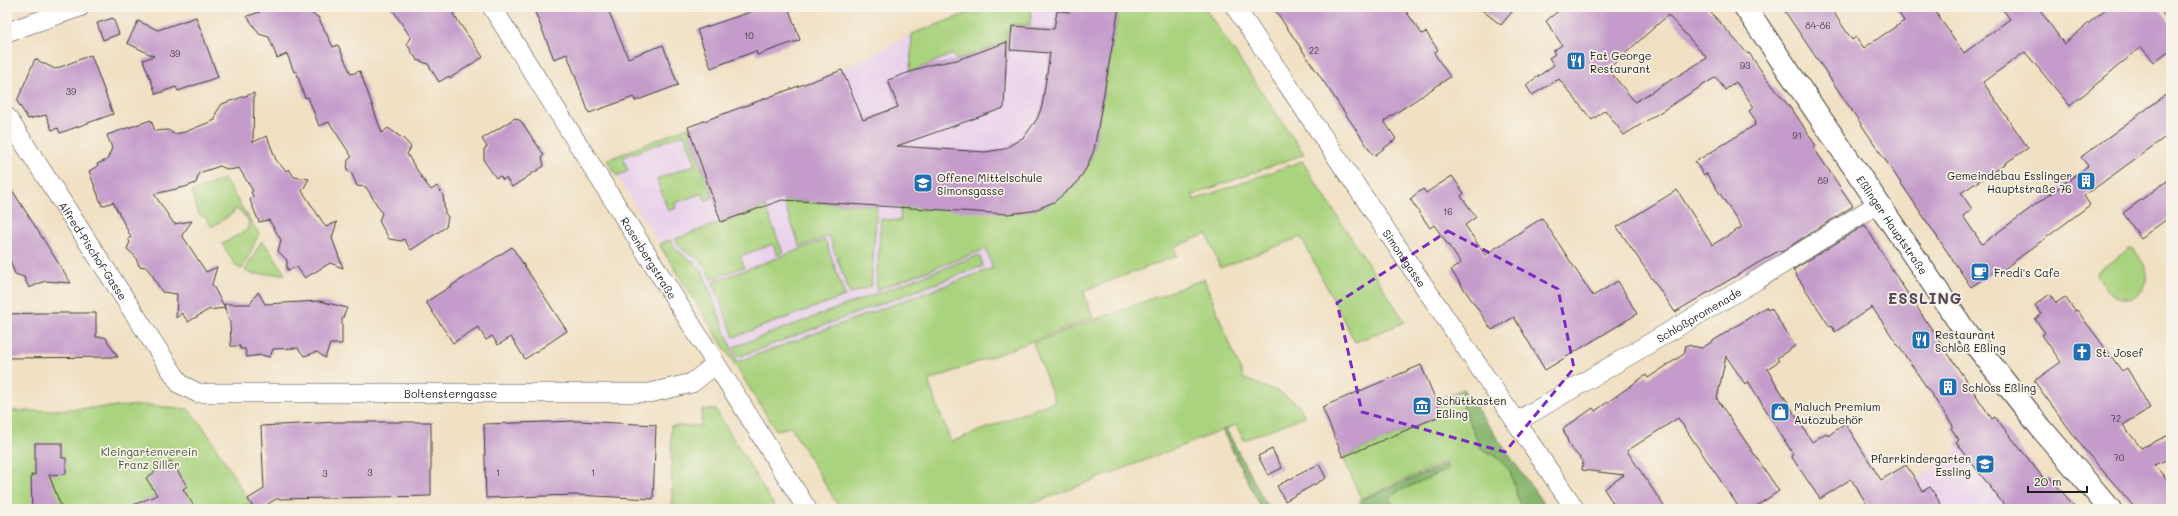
<svg xmlns="http://www.w3.org/2000/svg" width="2178" height="516" font-family="Mali,sans-serif">
  <style>
    .built { fill: #ead1ec }
    .green { fill: #aad37f; stroke: #63784e }
    .forest { fill: #87b56e; stroke: #526845 }
    .building { fill: #c49bcb; fill-rule: evenodd }
    .lines { fill: none; stroke-linecap: round; stroke-linejoin: round }
    .street-casing { stroke: #3c3935; stroke-width: 20 }
    .primary-casing { stroke: #3c3935; stroke-width: 24 }
    .street { stroke: #fff; stroke-width: 19 }
    .primary { stroke: #fff; stroke-width: 22 }
    .marked { fill: none; stroke: #7b2cbf; stroke-width: 3; stroke-dasharray: 8 5; stroke-linejoin: round }
    .labels { text-anchor: middle; dominant-baseline: central; stroke-width: 3.5; stroke-linejoin: round; paint-order: stroke }
    .number-label { font-size: 9px; fill: #463c48 }
    .poi-label { font-size: 11px; fill: #1c1c1c; stroke: #f7f3e8; text-anchor: start }
    .street-label { font-size: 11px; fill: #1c1c1c; stroke: #f7f3e8 }
    .park-label { font-size: 11px; fill: #47533a; stroke: #f7f3e8 }
    .district-label { font-size: 15px; font-weight: bold; letter-spacing: 1px; fill: #574859; stroke: #f7f3e8 }
  </style>
  <rect width="100%" height="100%" fill="#f7f3e8"/>
  <filter id="ink" filterUnits="userSpaceOnUse"><feTurbulence type="fractalNoise" baseFrequency=".025" numOctaves="2"/><feDisplacementMap in="SourceGraphic" scale="8" xChannelSelector="R" yChannelSelector="G"/><feConvolveMatrix kernelMatrix="1 2 1 2 8 2 1 2 1" color-interpolation-filters="sRGB"/></filter>
  <filter id="wash" filterUnits="userSpaceOnUse"><feTurbulence type="fractalNoise" baseFrequency=".012" numOctaves="4" result="noise"/><feDisplacementMap in="SourceGraphic" scale="16" xChannelSelector="R" yChannelSelector="G"/><feGaussianBlur stdDeviation="0.9" result="paint"/><feColorMatrix in="noise" values="0 0 0 0 0 0 0 0 0 0 0 0 0 0 0 0 0 1.4 0 .05"/><feComposite in="paint" operator="in"/></filter>
  <g filter="url(#wash)">
    <rect width="100%" height="100%" fill="#f1e0c3"/>
    <path class="built" d="M984 7H1204L1304 154 734 363 607 160 688 127 842 70 912 34Z
      M1995 417 2044 480 2049 477 2077 509H1877L1961 448 1956 442Z"/>
    <path class="green" d="M984 7H1032L1030 25H1011L1010 31 1007 32V60L999 64 1001 44 956 60 953 54 910 72 912 34Z
      M1119 7H1204L1304 154 1193 195 1194 200 1302 161 1405 322 1355 342 1301 237 1220 268 1207 234 1174 247 1177 256 1083 291 1093 318 928 381 951 442 1055 401 1033 343 1204 279 1244 379 1279 392 1299 405 1305 416 1244 440 1236 425 1019 509H840L791 427 776 430 659 244 670 240C678 256 690 256 701 269L737 362 993 268 986 249 876 290 881 219 900 221 901 207 1020 213 1048 205 1073 187 1087 167 1094 150Z
      M688 127 704 174 711 172 719 189 710 192 712 198 706 201 702 193 675 203 676 208 668 211 657 179 696 164 684 134 623 157 628 171 617 176 607 160Z
      M224 179 259 234 242 269 236 266 222 244 247 230 249 222 241 211 234 209 233 213 212 227 205 217 199 215 192 192Z
      M783 200 877 206 871 286 850 294 829 236 800 247Z
      M765 206 783 253 777 255 773 244 740 256 744 267 711 279C708 272 705 265 699 260 689 251 680 252 675 239Z
      M825 240 845 296 734 337 713 282Z
      M261 242H264L285 274H252L245 271Z
      M2129 249 2134 250C2139 257 2146 265 2147 274 2150 293 2128 304 2113 295 2106 290 2102 281 2097 275L2098 271Z
      M979 255 983 266 738 357 734 347Z
      M1463 389V406L1480 448 1496 456 1510 471 1521 509H1395L1389 499 1395 493 1448 469 1445 462 1361 499 1343 457 1442 415 1436 400Z
      M148 405 188 409 204 428 254 509H7V411H36Z
      M702 409 716 410 776 509H672L671 426H701Z"/>
    <path class="forest" d="M1463 389 1547 509H1521L1510 471 1496 456 1480 448 1463 406Z
      M1226 429 1269 509H1262L1222 430Z
      M1446 464 1448 469 1395 493 1389 499 1395 509H1364L1359 501Z"/>
    <g id="blocks">
      <path class="building" d="M258 7H309L312 14 318 17 333 47 338 45 351 74 360 71 382 133 388 128 405 140 411 147 407 154 422 178 431 190 437 186 443 195 445 213 448 217 446 227 411 250 404 239 401 241 389 239 379 221 382 213 366 187 357 186 351 172 347 171 348 160 352 157 329 122 319 126 308 97 305 98 296 71 294 72 287 54 277 58 269 37 259 34 247 16 260 12Z
        M391 7H455L453 14 483 57 450 78 449 76 439 82 428 64 417 60 411 51 407 44 411 38Z
        M533 7H607L628 58 663 45 678 85 635 101 634 97 589 113 567 54 554 59Z
        M765 7H788L800 40 757 55 756 51 711 68 697 30Z
        M1071 7H1119L1094 150 1087 167 1077 183 1054 202 1032 211 1008 214 782 200 721 222 688 127 842 70 863 120 898 107 888 80 929 65 957 60 1007 42 1004 108 897 146 985 152 1004 149 1024 137 1037 119 1042 106 1050 53 1010 50 1012 26 1054 29 1057 11 1070 12Z
        M1273 7H1403L1422 34 1426 32 1438 50 1434 53 1450 77 1384 121 1396 139 1374 156Z
        M1478 7H1516L1501 25Z
        M1563 7H1706L1748 54 1749 53 1767 79 1796 115 1816 146 1813 147 1853 206 1781 252 1780 250 1675 312 1617 227 1677 190 1712 245 1742 227 1706 173 1704 175 1695 162 1755 125 1754 122 1756 121 1749 111 1754 107 1736 82 1725 90 1716 77 1624 135 1605 110 1592 120 1559 79 1532 95 1526 85 1554 65 1549 58 1555 54 1553 51 1562 45 1546 21ZM1668 15 1707 58 1635 102 1608 69Z
        M1782 7H1830L1852 40 1856 37 1864 48 1904 21 1895 7H1932L1964 53 2010 19 2001 7H2038L2064 44 2108 7H2157L2171 24V49L2154 62 2141 47 2070 106 2025 52 1983 82 2028 148 1961 193 1972 209 1963 216 1982 244 2088 166 2081 157 2171 91V133L2084 196 2090 205 2000 272 1998 269 1971 287Z
        M196 17 218 77 178 91 176 87 156 94 143 60 154 56 127 43 138 21 158 30Z
        M113 18 119 34 103 40 97 23Z
        M91 55 113 114 60 133 58 128 52 130 46 115 28 119 17 101 35 59 55 69Z
        M254 93 253 142 267 136 276 160 286 171 289 169 294 177 309 179 302 191 326 227 337 222 332 238 343 268 330 263 305 278 297 267 287 270V260L278 251 281 240 269 220 259 222 250 200 253 196 251 192 253 191 239 168 229 170 220 166 199 173 196 183 185 187 154 194 174 224 192 221 182 235 206 272 217 267 212 284 225 308 224 304H250L258 292 265 304 320 301 347 308 342 320V344H330L325 358 317 352 304 356 298 348 273 349 270 357 261 355 247 357 245 349H240V346H231L230 323 225 308 208 310 188 322 182 313 176 318 177 294 162 292 152 275 146 267 139 266 135 256 127 249 130 242 128 239 131 237 113 202 102 206 89 171 98 166 97 164 107 160 112 148 107 135 151 120 155 131 168 130 174 134 185 132 215 120 216 113 222 104Z
        M515 118 521 121 544 155 542 157 544 166 512 187 506 178 503 180 500 176 496 178 484 161V149L487 147 482 139Z
        M1452 176 1464 193 1461 196 1476 217 1465 225 1485 255 1542 218 1593 296 1618 281 1637 314 1545 370 1514 317 1492 330 1451 270 1461 263 1434 225 1430 228 1410 199 1423 189 1426 193Z
        M2171 178V216L2141 238 2123 213Z
        M7 182 71 283 45 281 29 288 24 277 15 274 7 252Z
        M1865 225 1900 282 1992 419 1995 417 2045 480 2049 477 2077 509H2007L1956 442 1959 440 1951 428 1953 426 1872 307 1835 332 1832 326 1830 327 1793 270Z
        M512 247 567 331 525 359 511 337 498 345 492 336 486 340 478 327 453 343 426 302Z
        M2050 294 2056 303 2065 297 2075 311 2077 310 2122 371 2127 368 2150 408 2123 425 2141 448 2171 434V458L2154 465 2171 484V509H2136L2084 449 2034 381 2061 362 2042 335 2045 333 2035 319 2042 314 2035 305Z
        M1766 307 1768 310 1771 308 1795 346 1777 358 1779 361 1767 369 1812 442 1826 433 1828 436 1845 423 1881 480 1906 465 1923 491 1930 487 1944 509H1870L1851 479 1820 499 1791 456 1793 454 1748 381 1745 384 1726 356 1717 399 1779 491 1752 509H1740L1678 418 1627 451 1666 509H1617L1604 489 1624 475 1582 470 1583 461 1570 447 1563 429 1593 408 1595 411 1646 375 1648 378 1684 354 1686 345 1702 348Z
        M40 313H96V337H105L118 357 7 358V314Z
        M1421 365 1442 415 1343 457 1322 407Z
        M578 421 656 425 653 499 575 495 486 498 484 424Z
        M337 422H431V496L276 499 260 509H254L248 499 264 489 261 426Z
        M35 443H62V458H66V474L49 475 62 509H32L31 475H35Z
        M1272 449 1282 468 1268 475 1258 456Z
        M171 461 187 486 183 489 196 509H124L157 495 146 478Z
        M1319 464 1326 478 1285 501 1277 486Z"/>
    </g>
  </g>
  <g filter="url(#ink)">
    <use href="#blocks" fill-opacity="0" stroke="#3c3935" stroke-width="1"/>
    <g class="lines">
      <g class="street-casing">
        <g id="street">
          <path id="s1" d="M492 7 807 509"/>
          <path id="s2" d="M1235 7 1575 509"/>
          <path d="M7 32 80 7"/>
          <path id="s3" d="M7 117 180 384 198 393H650L692 383 716 364"/>
          <path id="s4" d="M1516 422 1757 280 1879 203"/>
        </g>
      </g>
      <g class="primary-casing">
        <g id="primary">
          <path id="s5" d="M1745 7 1967 334 2041 428 2110 509"/>
        </g>
      </g>
      <use href="#street" class="street"/>
      <use href="#primary" class="primary"/>
    </g>
  </g>
  <path class="marked" d="M1448 231 1558 289 1574 368 1505 452 1362 412 1337 303Z"/>
  <defs>
    <g id="restaurant-square" transform="scale(1)"><rect x="-9" y="-9" width="18" height="18" rx="4" fill="#1f6fb2" stroke="#f7f3e8"/><path d="M-5-6h1v4h1v-4h1v4h1v-4h1v5L-1.5 .5V6h-2V.5L-5-1ZM5-6V6H3V1.5H1.5Q1.5-4 5-6Z" fill="#fff"/></g>
    <g id="building-square" transform="scale(1)"><rect x="-9" y="-9" width="18" height="18" rx="4" fill="#1f6fb2" stroke="#f7f3e8"/><path d="M-4-6H4V6H1V3H-1V6H-4ZM-2.5-4.3h1.7v1.8h-1.7ZM.8-4.3h1.7v1.8H.8ZM-2.5-1h1.7V.8h-1.7ZM.8-1h1.7V.8H.8Z" fill="#fff"/></g>
    <g id="school-square" transform="scale(1)"><rect x="-9" y="-9" width="18" height="18" rx="4" fill="#1f6fb2" stroke="#f7f3e8"/><path d="M0-5L7-2L0 1L-7-2ZM-4 1L0 2.5L4 1V4Q0 6-4 4Z" fill="#fff"/></g>
    <g id="cafe-square" transform="scale(1)"><rect x="-9" y="-9" width="18" height="18" rx="4" fill="#1f6fb2" stroke="#f7f3e8"/><path d="M-5.5-4.5H6V0H3Q3 3.5 0 3.5H-2.5Q-5.5 3.5-5.5 0ZM3-3.2v2h1.7v-2ZM-6 4.5H4V6H-6Z" fill="#fff"/></g>
    <g id="church-square" transform="scale(1)"><rect x="-9" y="-9" width="18" height="18" rx="4" fill="#1f6fb2" stroke="#f7f3e8"/><path d="M-1.2-6h2.4v3.5h3.3v2.4h-3.3V6h-2.4V-.1h-3.3v-2.4h3.3Z" fill="#fff"/></g>
    <g id="museum-square" transform="scale(1)"><rect x="-9" y="-9" width="18" height="18" rx="4" fill="#1f6fb2" stroke="#f7f3e8"/><path d="M0-6L6-3V-2H-6V-3ZM-5-1h2V3h-2ZM-1-1h2V3h-2ZM3-1h2V3H3ZM-6 4H6V6H-6Z" fill="#fff"/></g>
    <g id="shop-square" transform="scale(1)"><rect x="-9" y="-9" width="18" height="18" rx="4" fill="#1f6fb2" stroke="#f7f3e8"/><path d="M-5-2.5h2.3a2.7 3.5 0 0 1 5.4 0H5L5.5 6h-11ZM-1.5-2.5h3a1.5 2.3 0 0 0-3 0Z" fill="#fff"/></g>
  </defs>
  <g fill-rule="evenodd">
    <use href="#restaurant-square" x="1576" y="61"/>
    <use href="#building-square" x="2086" y="181"/>
    <use href="#school-square" x="923" y="183"/>
    <use href="#cafe-square" x="1980" y="272"/>
    <use href="#restaurant-square" x="1921" y="340"/>
    <use href="#church-square" x="2082" y="352"/>
    <use href="#building-square" x="1948" y="387"/>
    <use href="#museum-square" x="1422" y="406"/>
    <use href="#shop-square" x="1780" y="412"/>
    <use href="#school-square" x="1985" y="464"/>
  </g>
  <g class="labels">
    <g class="number-label">
      <text x="1818" y="25">84-86</text>
      <text x="749" y="35">10</text>
      <text x="1314" y="50">22</text>
      <text x="175" y="53">39</text>
      <text x="1745" y="65">93</text>
      <text x="71" y="91">39</text>
      <text x="1797" y="135">91</text>
      <text x="1823" y="180">89</text>
      <text x="1448" y="211">16</text>
      <text x="2116" y="418">72</text>
      <text x="2119" y="457">70</text>
      <text x="370" y="472">3</text>
      <text x="498" y="472">1</text>
      <text x="593" y="472">1</text>
      <text x="325" y="473">3</text>
    </g>
    <g class="poi-label">
      <text x="1590" y="55">Fat George<tspan x="1590" dy="13">Restaurant</tspan></text>
      <text x="2072" y="175" text-anchor="end">Gemeindebau Esslinger<tspan x="2072" dy="13">Hauptstraße 76</tspan></text>
      <text x="937" y="177">Offene Mittelschule<tspan x="937" dy="13">Simonsgasse</tspan></text>
      <text x="1994" y="272">Fredi's Cafe</text>
      <text x="1935" y="334">Restaurant<tspan x="1935" dy="13">Schloß Eßling</tspan></text>
      <text x="2096" y="352">St. Josef</text>
      <text x="1962" y="387">Schloss Eßling</text>
      <text x="1436" y="400">Schüttkasten<tspan x="1436" dy="13">Eßling</tspan></text>
      <text x="1794" y="406">Maluch Premium<tspan x="1794" dy="13">Autozubehör</tspan></text>
      <text x="1971" y="458" text-anchor="end">Pfarrkindergarten<tspan x="1971" dy="13">Essling</tspan></text>
    </g>
    <g class="street-label">
      <text stroke="none"><textPath href="#s5" startOffset="263">Eßlinger Hauptstraße</textPath></text>
      <text stroke="none"><textPath href="#s3" startOffset="159">Alfred-Pischof-Gasse</textPath></text>
      <text stroke="none"><textPath href="#s1" startOffset="296">Rosenbergstraße</textPath></text>
      <text stroke="none"><textPath href="#s2" startOffset="303">Simonsgasse</textPath></text>
      <text stroke="none"><textPath href="#s4" startOffset="212">Schloßpromenade</textPath></text>
      <text stroke="none"><textPath href="#s3" startOffset="591">Boltensterngasse</textPath></text>
    </g>
    <g class="park-label">
      <text x="149" y="451">Kleingartenverein<tspan x="149" dy="13">Franz Siller</tspan></text>
    </g>
    <g class="district-label">
      <text x="1925" y="298">ESSLING</text>
    </g>
  </g>
  <rect width="2178" height="516" fill="none" stroke="#f7f3e8" stroke-width="24"/>
  <path d="M2028 486v6h59v-6" fill="none" stroke="#1c1c1c" stroke-width="2"/>
  <text x="2034" y="486" font-size="12" fill="#1c1c1c" stroke="#f7f3e8" stroke-width="3" paint-order="stroke">20 m</text>
</svg>
